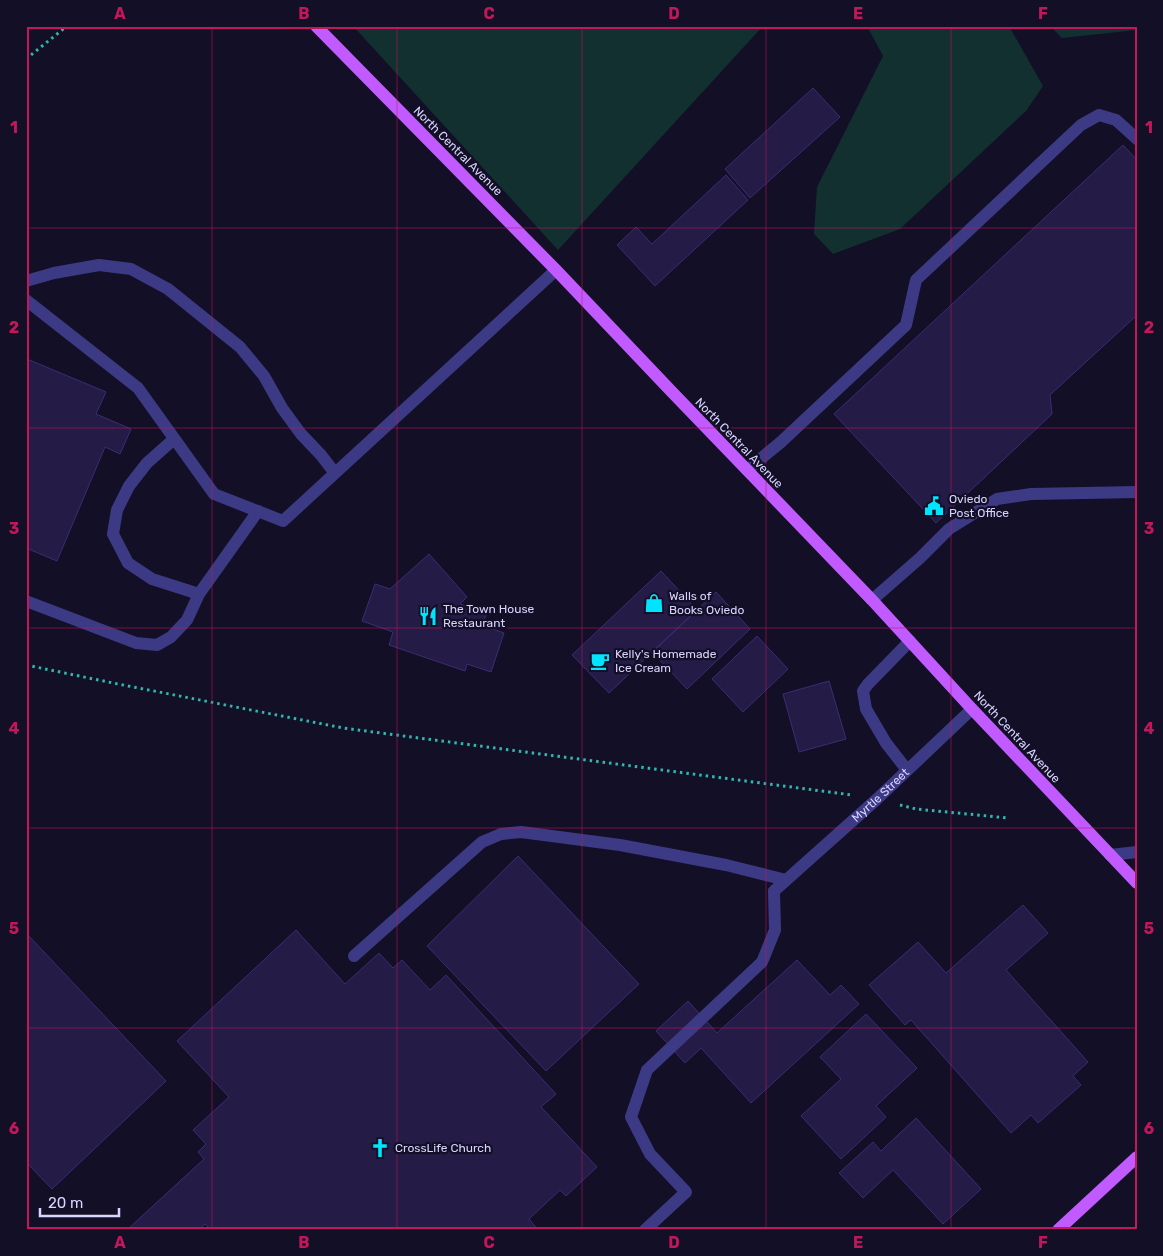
<svg xmlns="http://www.w3.org/2000/svg" width="1163" height="1256" font-family="Rubik,sans-serif">
  <style>
    .green { fill: #12302f }
    .building { fill: #241b47; stroke: #3b2d73 }
    .lines { fill: none; stroke-linecap: round; stroke-linejoin: round }
    .path { stroke: #2fb8b0; stroke-width: 3; stroke-dasharray: 2.5 4; stroke-linecap: butt }
    .minor { stroke: #3d3a85; stroke-width: 12 }
    .major { stroke: #c25bff; stroke-width: 12 }
    .grid { fill: none; stroke: #c2185b; stroke-width: 1; stroke-opacity: 0.55 }
    .labels { text-anchor: middle; dominant-baseline: central; stroke-width: 4.5; stroke-linejoin: round; paint-order: stroke }
    .street-label { font-size: 12px; fill: #d9d4ff; stroke: #130f26 }
    .poi-label { font-size: 12px; fill: #d9d4ff; stroke: #130f26; text-anchor: start }
    .neatline { fill: none; stroke: #c2185b; stroke-width: 2 }
    .grid-label { font-size: 16px; text-anchor: middle; font-weight: bold; fill: #c2185b }
  </style>
  <rect width="100%" height="100%" fill="#130f26"/>
  <path class="green" d="M353 26H763L558 250Z
    M867 26H1009L1043 86 1026 111 900 229 833 254 814 234 817 187 883 56Z
    M1050 26H1137V30L1062 38Z"/>
  <path class="building" d="M813 88 840 117 750 198 725 169Z
    M1123 145 1137 160V315L1050 395 1052 414 936 523 834 414Z
    M726 175 748 200 655 286 617 245 636 227 652 244Z
    M27 359 106 392 96 414 131 429 120 454 105 447 57 561 26 548V361Z
    M429 554 467 597 460 604 487 613 482 625 504 633 491 672 467 664 465 671 389 645 393 632 362 621 375 584 390 589Z
    M661 571 697 610 609 693 572 655Z
    M716 592 750 629 687 689 652 652Z
    M757 636 788 669 743 712 712 679Z
    M829 681 846 739 799 752 783 694Z
    M518 856 639 984 546 1071 427 946Z
    M1023 905 1048 933 1006 970 1088 1062 1073 1076 1081 1085 1038 1123 1031 1115 1011 1133 911 1020 905 1025 869 985 918 942 946 973Z
    M296 930 345 984 379 953 393 968 402 960 430 990 446 975 556 1094 541 1107 597 1167 566 1196 560 1190 529 1219 538 1230H244L241 1227 238 1230H211L205 1224 198 1230H129L128 1229 204 1159 198 1152 206 1144 193 1130 229 1097 177 1041Z
    M26 933 166 1081 52 1189 26 1162Z
    M797 960 830 995 841 985 859 1004 751 1103 701 1048 685 1063 656 1031 688 1001 717 1033Z
    M866 1014 917 1068 876 1106 886 1117 841 1159 801 1116 841 1079 820 1057Z
    M916 1118 981 1189 943 1224 893 1170 863 1198 839 1173 873 1142 881 1151Z"/>
  <g class="lines">
    <path class="path" d="M26 59 67 26
      M26 665 113 683 343 728 852 795
      M900 805 916 809 1008 818"/>
    <g class="minor">
      <path d="M26 281 54 273 99 265 131 269 168 289 240 347 264 376 282 408 301 434 321 455 334 472"/>
      <path d="M26 300 138 388 214 494 283 521 556 270"/>
      <path d="M174 439 147 463 129 486 117 510 113 534 128 563 152 579 199 594"/>
      <path d="M747 470 781 442 906 325 916 280 1081 125 1099 115 1116 120 1137 139"/>
      <path d="M872 600 920 558 949 529 997 499 1031 494 1137 492"/>
      <path d="M26 601 136 643 157 645 171 637 187 620 199 594 258 511"/>
      <path d="M907 770 886 743 866 709 863 691 868 684 910 641"/>
      <path d="M1110 855 1137 852"/>
      <path d="M354 956 482 842 501 834 521 832 620 845 726 865 786 880"/>
      <path id="s1" d="M645 1230 686 1192 650 1154 631 1117 647 1070 762 962 775 930 774 891 877 799 972 709"/>
    </g>
    <path class="major" d="M316 26 556 270 671 391 872 600 972 709 1137 883
      M1058 1230 1137 1157"/>
  </g>
  <path class="grid" d="M212 26V1230M397 26V1230M582 26V1230M766 26V1230M951 26V1230M26 228H1137M26 428H1137M26 628H1137M26 828H1137M26 1028H1137"/>
  <defs>
    <g id="civic-bare" transform="scale(1.5)"><path d="M-.6-6.5H3V-4.5H.6V-3L4-1V1h2V6H-6V1h2V-1L-.6-3ZM-1.2 2.5V6h2.4V2.5Z" fill="#00e5ff" stroke="#130f26" stroke-width="2.5" paint-order="stroke"/></g>
    <g id="shop-bare" transform="scale(1.5)"><path d="M-5-2.5h2.3a2.7 3.5 0 0 1 5.4 0H5L5.5 6h-11ZM-1.5-2.5h3a1.5 2.3 0 0 0-3 0Z" fill="#00e5ff" stroke="#130f26" stroke-width="2.5" paint-order="stroke"/></g>
    <g id="restaurant-bare" transform="scale(1.5)"><path d="M-5-6h1v4h1v-4h1v4h1v-4h1v5L-1.5 .5V6h-2V.5L-5-1ZM5-6V6H3V1.5H1.5Q1.5-4 5-6Z" fill="#00e5ff" stroke="#130f26" stroke-width="2.5" paint-order="stroke"/></g>
    <g id="cafe-bare" transform="scale(1.5)"><path d="M-5.5-4.5H6V0H3Q3 3.5 0 3.5H-2.5Q-5.5 3.5-5.5 0ZM3-3.2v2h1.7v-2ZM-6 4.5H4V6H-6Z" fill="#00e5ff" stroke="#130f26" stroke-width="2.5" paint-order="stroke"/></g>
    <g id="church-bare" transform="scale(1.5)"><path d="M-1.2-6h2.4v3.5h3.3v2.4h-3.3V6h-2.4V-.1h-3.3v-2.4h3.3Z" fill="#00e5ff" stroke="#130f26" stroke-width="2.5" paint-order="stroke"/></g>
  </defs>
  <g fill-rule="evenodd">
    <use href="#civic-bare" x="934" y="506"/>
    <use href="#shop-bare" x="654" y="603"/>
    <use href="#restaurant-bare" x="428" y="616"/>
    <use href="#cafe-bare" x="600" y="661"/>
    <use href="#church-bare" x="380" y="1148"/>
  </g>
  <g class="labels">
    <g class="street-label">
      <text transform="translate(458 151) rotate(45)">North Central Avenue</text>
      <text transform="translate(739 443) rotate(46)">North Central Avenue</text>
      <text transform="translate(1017 737) rotate(47)">North Central Avenue</text>
      <text stroke="none"><textPath href="#s1" startOffset="574">Myrtle Street</textPath></text>
    </g>
    <g class="poi-label">
      <text x="949" y="499">Oviedo<tspan x="949" dy="14">Post Office</tspan></text>
      <text x="669" y="596">Walls of<tspan x="669" dy="14">Books Oviedo</tspan></text>
      <text x="443" y="609">The Town House<tspan x="443" dy="14">Restaurant</tspan></text>
      <text x="615" y="654">Kelly's Homemade<tspan x="615" dy="14">Ice Cream</tspan></text>
      <text x="395" y="1148">CrossLife Church</text>
    </g>
  </g>
  <rect width="1163" height="1256" fill="none" stroke="#130f26" stroke-width="55"/>
  <path d="M40 1208v8h79v-8" fill="none" stroke="#d9d4ff" stroke-width="2.5"/>
  <text x="48" y="1208" font-size="15" fill="#d9d4ff" stroke="#130f26" stroke-width="4" paint-order="stroke">20 m</text>
  <rect x="28" y="28" width="1108" height="1200" class="neatline"/>
  <g class="grid-label">
    <text x="120" y="19">A</text>
    <text x="304" y="19">B</text>
    <text x="489" y="19">C</text>
    <text x="674" y="19">D</text>
    <text x="858" y="19">E</text>
    <text x="1043" y="19">F</text>
    <text x="14" y="133">1</text>
    <text x="1149" y="133">1</text>
    <text x="14" y="333">2</text>
    <text x="1149" y="333">2</text>
    <text x="14" y="534">3</text>
    <text x="1149" y="534">3</text>
    <text x="14" y="734">4</text>
    <text x="1149" y="734">4</text>
    <text x="14" y="934">5</text>
    <text x="1149" y="934">5</text>
    <text x="14" y="1134">6</text>
    <text x="1149" y="1134">6</text>
    <text x="120" y="1248">A</text>
    <text x="304" y="1248">B</text>
    <text x="489" y="1248">C</text>
    <text x="674" y="1248">D</text>
    <text x="858" y="1248">E</text>
    <text x="1043" y="1248">F</text>
  </g>
</svg>
